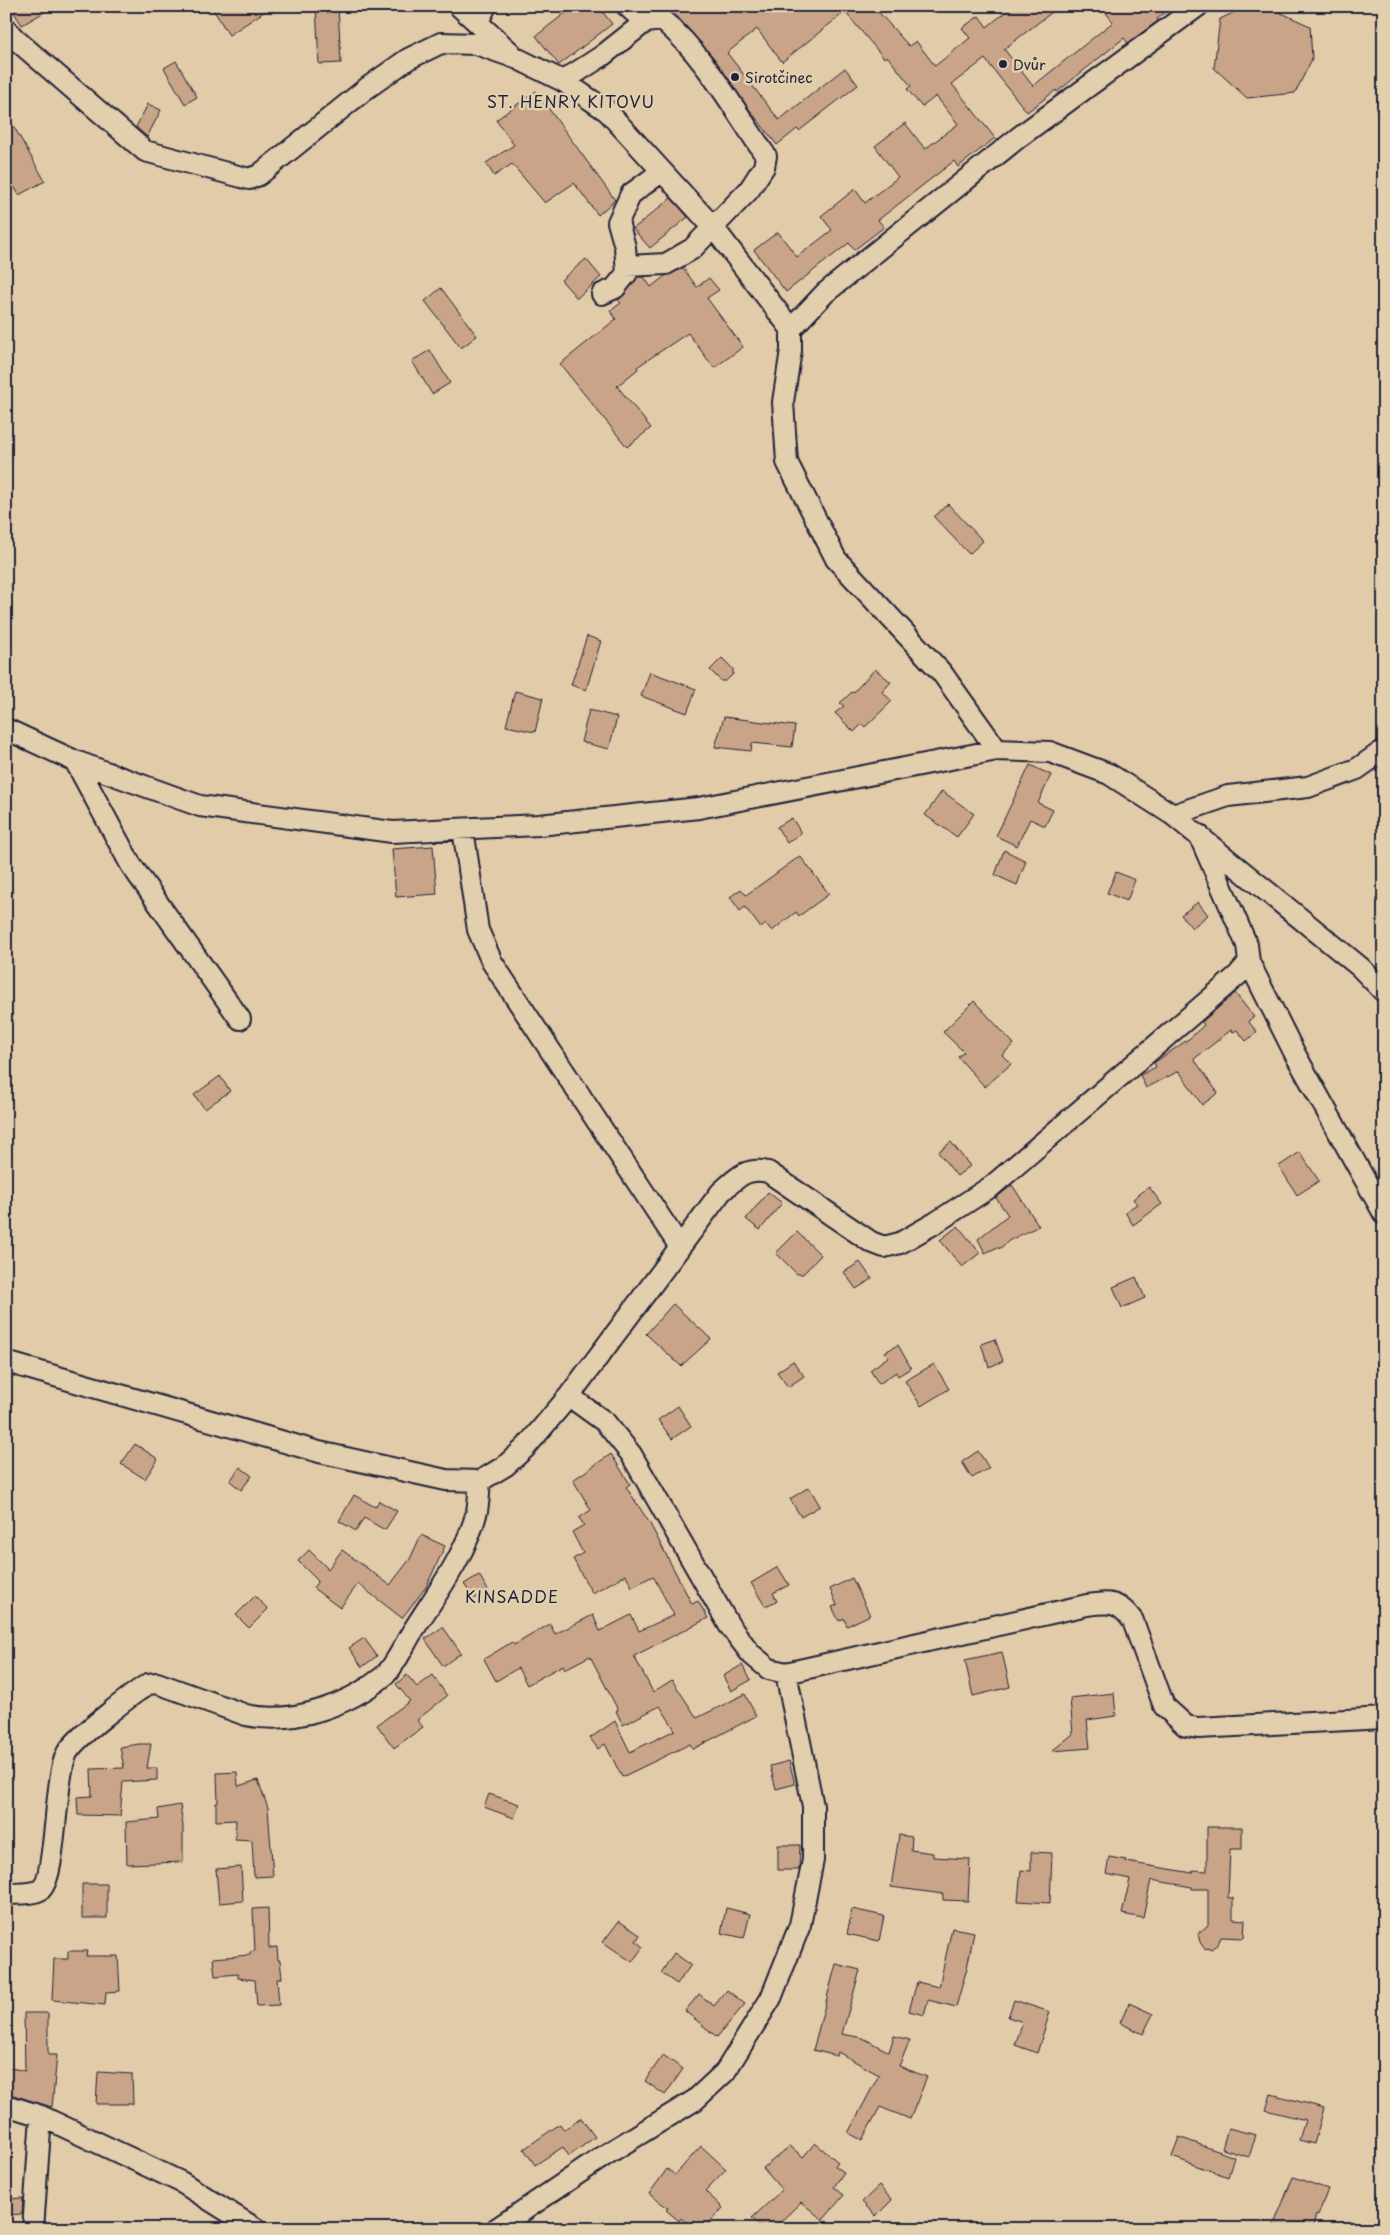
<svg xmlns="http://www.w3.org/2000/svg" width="1390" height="2235" font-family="'Playpen Sans',sans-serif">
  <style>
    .building { fill: #c9a488; stroke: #22223b }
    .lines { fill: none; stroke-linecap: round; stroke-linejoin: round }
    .street-casing { stroke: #22223b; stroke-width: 24 }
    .street { stroke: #e1cfad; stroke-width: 20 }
    .poi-dot { fill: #22223b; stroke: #e1cfad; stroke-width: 2 }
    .labels { text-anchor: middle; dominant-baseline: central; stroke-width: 5; stroke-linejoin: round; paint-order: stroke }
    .poi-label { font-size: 14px; fill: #22223b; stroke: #e1cfad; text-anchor: start }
    .quarter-label { font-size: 16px; letter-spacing: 1px; fill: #22223b; stroke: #e1cfad }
  </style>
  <rect width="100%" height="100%" fill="#e2cba8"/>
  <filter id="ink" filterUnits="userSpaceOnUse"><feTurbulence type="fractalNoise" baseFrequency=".02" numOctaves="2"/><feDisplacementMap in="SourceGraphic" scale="10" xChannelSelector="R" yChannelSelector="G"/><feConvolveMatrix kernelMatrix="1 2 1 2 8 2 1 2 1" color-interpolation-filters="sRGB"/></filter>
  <g filter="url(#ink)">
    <path class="building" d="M10 6H55L22 25Z
      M211 6H273L229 35Z
      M316 6H338L341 63 319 64Z
      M574 6H598L612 24 559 65 536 36Z
      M668 6H873L909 46 916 41 935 66 970 38 962 28 979 16 987 27 1013 6H1060L1004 49 1033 86 1113 22 1101 6H1173L1157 19 1158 21 1128 43 1124 38 1057 92 1056 90 1027 112 985 59 952 84 995 138 958 167 954 161 878 220 884 227 854 250 849 243 786 292 754 250 778 232 797 257 832 230 821 216 855 189 865 203 898 177 875 146 905 123 925 149 958 124 936 96 922 107 907 89 911 86 887 56 884 58 845 12 782 62 757 29 727 53 779 120 845 68 858 85 799 131 797 129 777 145 749 109 714 58Z
      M1248 6H1266L1310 26 1312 59 1295 93 1247 98 1214 68 1220 19Z
      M176 61 197 97 185 104 164 68Z
      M536 91 615 200 598 215 574 183 545 203 512 164 494 176 486 163 514 145 496 120Z
      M148 104 161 110 147 137 136 127Z
      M6 113 45 181 19 195 6 172Z
      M671 198 688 217 650 248 633 229Z
      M586 259 601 277 577 298 561 280Z
      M683 268 697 287 709 278 719 290 707 298 743 347 714 368 688 333 637 367 638 369 617 386 651 428 627 447 560 364 616 319 610 311 621 303 618 300 624 295 637 277H644L651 287 665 276Z
      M441 288 477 336 461 348 425 301Z
      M430 350 450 383 432 394 412 361Z
      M948 504 983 541 969 554 934 517Z
      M587 636 601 641 586 690 571 685Z
      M722 658 733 669V674L726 681H721L710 670Z
      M875 669 891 682 882 692 892 701 865 727 862 724 854 732 835 713 844 706 840 703 852 692 853 693Z
      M650 672 696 689 687 713 641 696Z
      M515 691 543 698 535 732 506 726Z
      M589 710 617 717 609 749 581 742Z
      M724 717 795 726 792 747 752 743 751 751 715 747Z
      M1030 765 1051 775 1038 803 1053 810 1045 826 1030 819 1017 846 996 836Z
      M942 791 974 814 957 837 925 815Z
      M792 818 801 833 787 843 777 827Z
      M433 846 437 894 396 897 392 849Z
      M1004 850 1026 861 1017 885 995 875Z
      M800 856 829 894 799 916 796 912 772 931 766 924 761 928 745 907 740 911 730 897 741 889 746 895Z
      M1116 872 1135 880 1127 901 1107 893Z
      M1198 902 1208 915 1192 928 1181 915Z
      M1235 993 1254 1017 1248 1021 1257 1032 1246 1041 1237 1030 1233 1032 1231 1030 1194 1059 1218 1093 1202 1105 1179 1071 1146 1088 1140 1075 1156 1067 1154 1063 1190 1038 1204 1025 1202 1022Z
      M974 1001 1014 1044 1002 1055 1011 1064 985 1087 958 1057 964 1052 943 1032Z
      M220 1076 230 1091 205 1109 194 1095Z
      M951 1142 970 1166 957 1176 938 1152Z
      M1300 1152 1319 1181 1297 1195 1279 1166Z
      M1012 1185 1039 1226 1010 1240 999 1249 998 1247 985 1253 978 1239 1008 1215 996 1198Z
      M1149 1187 1162 1204 1133 1225 1125 1212 1137 1204 1133 1199Z
      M768 1192 782 1203 760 1230 746 1219Z
      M958 1226 980 1253 962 1267 940 1240Z
      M797 1232 821 1255 803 1274H797L776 1253Z
      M860 1262 872 1279 856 1289 844 1272Z
      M1136 1277 1145 1298 1122 1308 1113 1287Z
      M673 1304 711 1339 681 1366 646 1334Z
      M995 1339 1003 1361 989 1367 981 1344Z
      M898 1345 911 1368 898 1376 896 1372 879 1384 870 1370 888 1357 885 1352Z
      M793 1361 804 1376 788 1387 777 1372Z
      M934 1364 949 1389 921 1406 905 1381Z
      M678 1406 691 1426 672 1439 658 1420Z
      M135 1444 158 1459 145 1479 121 1464Z
      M978 1451 989 1468 972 1478 962 1462Z
      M611 1454 630 1484 626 1487 649 1522 692 1604 698 1601 708 1618 634 1656 653 1692 672 1680 697 1718 745 1694 756 1716 693 1749 690 1744 622 1777 605 1744 598 1749 590 1738 615 1721 630 1752 675 1730 660 1706 623 1725 616 1711 618 1710 590 1656 565 1669 563 1665 527 1685 518 1668 496 1681 484 1659 512 1642 514 1645 550 1624 555 1634 593 1615 600 1631 631 1615 639 1631 674 1615 653 1576 632 1587 626 1575 592 1593 573 1559 583 1553 572 1532 584 1525 579 1518 591 1510 573 1480Z
      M240 1467 252 1476 241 1490 230 1481Z
      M809 1487 820 1506 801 1517 790 1499Z
      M354 1495 375 1507 379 1501 397 1511 385 1530 364 1518 356 1531 339 1521Z
      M421 1535 445 1546 426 1587 402 1618 358 1584 340 1608 313 1588 318 1581 298 1561 309 1550 328 1569 342 1550 390 1585 410 1559Z
      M778 1567 789 1585 773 1593 777 1601 765 1606 751 1583Z
      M479 1575 488 1590 474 1599 464 1584Z
      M852 1578 870 1615 847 1626 844 1618 839 1621 832 1607 837 1605 830 1589Z
      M255 1596 268 1609 249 1628 236 1615Z
      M443 1627 461 1653 443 1666 425 1639Z
      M364 1638 377 1656 362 1667 349 1648Z
      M1002 1652 1010 1687 973 1696 965 1660Z
      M742 1665 751 1680 731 1691 723 1676Z
      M407 1675 417 1687 433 1675 447 1696 417 1720 423 1727 394 1748 377 1725 410 1701 396 1684Z
      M1114 1693 1116 1716 1087 1720 1090 1748 1052 1751 1073 1734 1070 1698Z
      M139 1744H151L147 1768H157V1780L123 1782 120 1816 78 1815 77 1797 92 1796 91 1769 124 1768 120 1747Z
      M789 1761 795 1784 776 1789 770 1766Z
      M237 1772 238 1786 258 1780 268 1808 273 1876 254 1877 252 1840 235 1839 236 1820 216 1821V1803H218L217 1773Z
      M489 1794 519 1804 514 1818 484 1807Z
      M180 1805 183 1826V1862L127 1864 126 1822 159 1819 158 1809Z
      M1207 1827H1242V1849H1230L1228 1898H1233V1919L1245 1920 1244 1938 1221 1937 1218 1944 1211 1949 1204 1948 1200 1942 1198 1934 1208 1925V1889H1192V1887L1151 1880 1143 1918 1122 1914 1130 1879 1106 1874 1109 1857 1126 1860V1862L1193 1873V1870L1207 1871Z
      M899 1835 912 1837 911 1850 933 1853V1857L970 1859 968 1901 943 1900V1894L891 1887Z
      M778 1845H800L799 1870H778Z
      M1031 1852 1052 1853 1050 1903 1018 1901 1021 1870 1031 1871Z
      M241 1867 243 1901 219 1903 216 1869Z
      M82 1884H107V1918H82Z
      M268 1908 269 1948 277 1947 278 1960H280L282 1978 277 1979 279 2005 257 2006 255 1980 238 1978V1974L215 1976 213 1958 250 1955V1952L255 1951 253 1909Z
      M726 1908 750 1914 744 1938 721 1933Z
      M852 1909 884 1916 879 1941 847 1934Z
      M619 1921 640 1935 636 1941 643 1947 632 1962 603 1942Z
      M952 1928 974 1932 967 1968 956 2007 928 2000 924 2015 909 2011 917 1982 939 1987Z
      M68 1951H87L86 1956H118L120 1991 106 1992 105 2005 52 2000 54 1959H68Z
      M674 1953 691 1965 677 1984 661 1973Z
      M836 1964 860 1970 842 2034 863 2038 889 2052 894 2036 910 2040 899 2066 927 2077 910 2119 880 2107 862 2140 848 2133 879 2075 838 2052 837 2056 813 2050Z
      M727 1990 745 2004 717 2037 685 2011 699 1994 714 2006Z
      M1014 2000 1050 2012 1037 2053 1015 2045 1023 2022 1008 2017Z
      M1129 2003 1153 2014 1143 2034 1120 2023Z
      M24 2013H48V2055H57L52 2107 6 2093V2067L25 2071Z
      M663 2055 683 2069 665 2095 645 2081Z
      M98 2072 132 2074 133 2104H96Z
      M1271 2094 1324 2108 1314 2144 1299 2140 1305 2120 1266 2110Z
      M581 2118 595 2137 569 2156 563 2147 535 2165 524 2149 560 2124 564 2130Z
      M1228 2128 1256 2135 1249 2157 1222 2149Z
      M1179 2137 1234 2157 1228 2177 1172 2157Z
      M815 2143 838 2162 835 2166 844 2172 834 2187 844 2195 823 2220 801 2202 773 2229H762L752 2218 782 2190 763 2168 790 2146 803 2157Z
      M701 2146 726 2169 705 2191 723 2208 703 2229H693L681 2218 679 2221 666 2210 668 2208 649 2194 667 2169 675 2175Z
      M1293 2177 1328 2189 1318 2216 1316 2215 1312 2229H1272Z
      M879 2186 892 2200 876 2216 862 2202Z
      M23 2198 22 2214 6 2215V2199Z"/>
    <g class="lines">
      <g class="street-casing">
        <path id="street" d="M459 6 511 53
          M627 6 645 22
          M478 22 486 6
          M6 29 14 38 145 151 249 179 259 175 367 88 408 59 441 43 476 44 516 58 563 81 607 111 713 227 791 329
          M563 81 602 56 645 22 662 20C703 53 736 112 766 156L764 167 749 190 692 249 666 264 627 266
          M602 294 615 288 627 273 625 247 618 222 631 194 661 172
          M6 729 75 761 200 806 392 832 539 825 699 808 997 750 1050 752 1109 774 1173 815 1360 967 1384 992
          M997 750 942 673 836 559 787 462 783 402 791 350V329L825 293 1019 137 1198 6
          M75 761 131 865 240 1019
          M1173 815 1228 796 1308 787 1357 769 1384 750
          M463 829 478 930 492 962 680 1247
          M1199 835 1247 945 1249 962 1295 1054 1384 1214
          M6 1362 319 1452 446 1480 480 1481 505 1466 525 1448 569 1396 721 1192C737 1178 745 1167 768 1172L871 1242 884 1247 900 1243 935 1223 992 1186 1238 975 1249 962
          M569 1396 605 1422 631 1454 729 1625 751 1654 769 1669 786 1673 1087 1605C1110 1602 1119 1601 1133 1621L1164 1706 1186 1726 1198 1728 1384 1718
          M6 1894C16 1893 31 1895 40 1890 57 1879 54 1777 67 1753 76 1737 131 1695 148 1684L157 1683 246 1715C293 1725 347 1706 384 1676 395 1666 403 1647 411 1634 435 1595 466 1556 477 1511 479 1501 479 1490 480 1481
          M6 2105 41 2116 181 2182 256 2229
          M33 2229 41 2116
          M496 2229 607 2154 695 2100 725 2072 771 1998 800 1925 813 1860V1806L786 1673"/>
      </g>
      <use href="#street" class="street"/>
    </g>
  </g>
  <g class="poi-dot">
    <circle cx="1003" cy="64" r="5"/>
    <circle cx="735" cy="77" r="5"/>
  </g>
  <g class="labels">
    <g class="poi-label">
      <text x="1013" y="64">Dvůr</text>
      <text x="745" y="77">Sirotčinec</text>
    </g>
    <g class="quarter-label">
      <text x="571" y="101">ST. HENRY KITOVU</text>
      <text x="512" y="1596">KINSADDE</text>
    </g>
  </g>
  <rect width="1390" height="2235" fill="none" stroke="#e1cfad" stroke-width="25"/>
  <rect x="12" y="12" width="1365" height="2210" fill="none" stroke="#22223b" stroke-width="2" filter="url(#ink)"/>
</svg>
